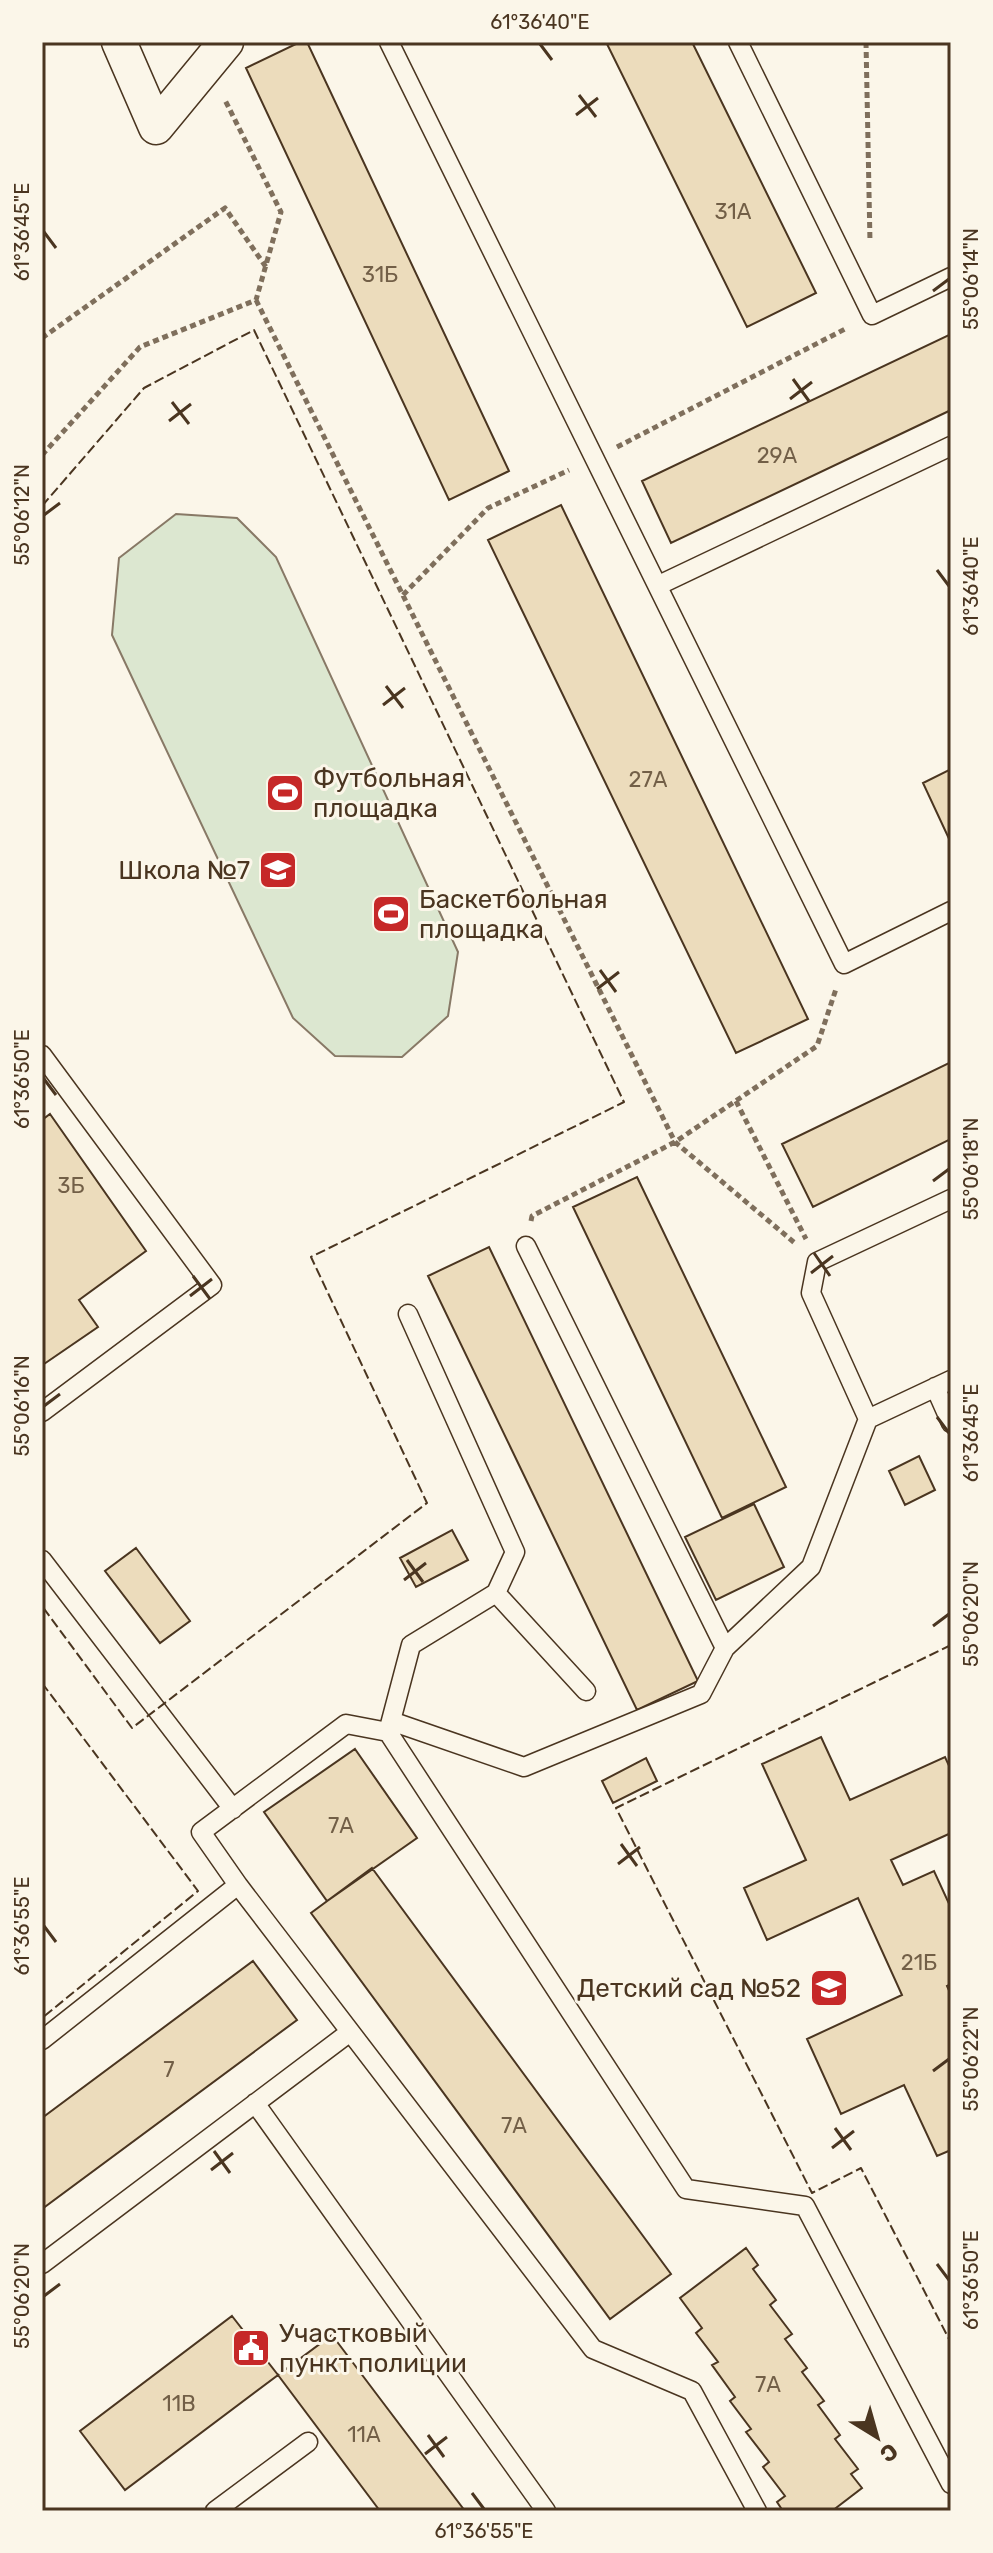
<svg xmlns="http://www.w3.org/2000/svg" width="993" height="2553" font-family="Rubik,sans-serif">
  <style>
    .green { fill: #dce7d0; stroke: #887966; stroke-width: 2 }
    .building { fill: #ecdcbc; stroke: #4a3520; stroke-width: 2 }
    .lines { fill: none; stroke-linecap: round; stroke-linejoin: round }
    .service-casing { stroke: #4a3520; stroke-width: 21 }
    .minor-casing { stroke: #4a3520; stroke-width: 37 }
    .path { stroke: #7f6f5c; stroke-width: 5; stroke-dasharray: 6 4; stroke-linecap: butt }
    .service { stroke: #fbf6e9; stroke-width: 18 }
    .minor { stroke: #fbf6e9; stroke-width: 34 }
    .fence { stroke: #4a3520; stroke-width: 2; stroke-dasharray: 10 4; stroke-linecap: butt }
    .ticks { fill: none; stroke: #4a3520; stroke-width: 3 }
    .labels { text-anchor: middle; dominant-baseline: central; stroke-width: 6; stroke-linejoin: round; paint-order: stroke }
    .number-label { font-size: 22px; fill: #725f47 }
    .poi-label { font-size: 26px; fill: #4a3520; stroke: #fbf6e9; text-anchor: start }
    .neatline { fill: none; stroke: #4a3520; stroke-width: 3 }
    .ticks-label { font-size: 20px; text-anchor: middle; fill: #4a3520 }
  </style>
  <rect width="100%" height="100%" fill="#fbf6e9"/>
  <path class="green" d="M176 514 237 518 276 557 458 952 448 1016 402 1057 335 1056 293 1018 112 635 119 558Z"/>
  <path class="building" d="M300 42H307L509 471 449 500 246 68Z
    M606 42H692L816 293 747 327Z
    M951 334V410L671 543 642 481Z
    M561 505 808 1019 736 1053 488 540Z
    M951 769V843L923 783Z
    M951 1062V1139L813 1207 782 1144Z
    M50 1114 146 1251 79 1300 98 1327 44 1364 42 1362V1120Z
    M637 1177 786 1487 722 1518 573 1207Z
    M489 1247 698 1681 637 1710 428 1276Z
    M919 1456 935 1490 905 1505 889 1471Z
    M754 1504 784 1567 716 1600 685 1537Z
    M452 1530 468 1560 416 1587 400 1558Z
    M136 1548 190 1621 160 1643 105 1571Z
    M821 1737 850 1800 945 1757 951 1770V1833L891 1860 903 1885 934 1871 951 1908V1984L947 1986 951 1995V2150L937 2156 904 2085 841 2114 807 2039 902 1995 858 1898 767 1940 744 1888 806 1860 762 1764Z
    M355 1749 417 1838 327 1901 264 1812Z
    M646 1758 657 1781 613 1803 602 1781Z
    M372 1868 671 2274 610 2319 311 1913Z
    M253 1961 297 2020 42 2209V2118Z
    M746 2248 758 2265 753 2269 776 2300 770 2305 792 2334 785 2339 807 2368 802 2372 824 2401 818 2405 840 2435 835 2439 858 2469 851 2474 862 2488 832 2511H783L777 2502 785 2496 763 2467 769 2462 746 2432 751 2429 730 2401 735 2397 712 2365 718 2362 696 2333 702 2328 680 2298Z
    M232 2316 278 2375 125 2490 80 2431Z
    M332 2335 378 2396 465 2511H380L278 2375Z"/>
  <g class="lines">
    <g class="service-casing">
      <path id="service" d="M389 42 844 964 951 911
        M738 42 872 315 951 277
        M659 585 951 446
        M42 1055 212 1285 42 1412
        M526 1246 725 1648 811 1567 868 1419 951 1380
        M408 1314 515 1552 496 1593
        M935 1387 951 1423
        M868 1419 811 1293 817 1262 951 1199
        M42 1560 233 1809
        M391 1721 524 1767 701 1694 725 1648
        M388 1732 411 1645 496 1593 586 1691
        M238 1885 201 1832 346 1724 388 1732 686 2189 805 2206 951 2484
        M42 2040 238 1885 593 2349 692 2391 757 2511
        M255 2103 546 2511
        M42 2264 350 2032
        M215 2511 308 2442"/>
    </g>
    <g class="minor-casing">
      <path id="minor" d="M119 42 156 127 226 42"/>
    </g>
    <path class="path" d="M866 42 870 242
      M256 300 675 1142 796 1244
      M42 338 225 208 266 267
      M617 447 847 328
      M42 455 140 347 256 300 281 212 224 98
      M403 595 488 508 569 470
      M736 1101 806 1239
      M531 1221 532 1216 675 1142 817 1046 836 989"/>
    <use href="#service" class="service"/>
    <use href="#minor" class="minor"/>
    <path class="fence" d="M42 506 144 388 254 330 624 1102 311 1257 427 1503 132 1728 42 1606
      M951 1645 616 1808 812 2193 861 2168 951 2343
      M42 1683 198 1891 42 2018"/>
  </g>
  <path class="ticks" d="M540 44 552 60M579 95 596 117M576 115 598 98M44 232 56 248M933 291 949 279M793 379 809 401M790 399 812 382M172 402 189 424M169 421 191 404M44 515 60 503M937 570 949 586M386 686 403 708M383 705 405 688M600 970 616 992M597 989 619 972M44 1079 56 1095M933 1181 949 1169M814 1253 830 1276M811 1273 833 1256M193 1276 210 1299M190 1296 212 1279M44 1406 60 1394M937 1417 949 1433M407 1560 423 1582M404 1580 426 1563M933 1626 949 1614M621 1844 637 1866M618 1864 640 1847M44 1926 56 1942M933 2071 949 2059M835 2128 851 2150M832 2148 854 2131M214 2151 230 2173M211 2170 233 2153M937 2264 949 2280M44 2296 60 2284M428 2435 444 2457M425 2454 447 2437M472 2493 484 2509"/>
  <defs>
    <g id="stadium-square" transform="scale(2)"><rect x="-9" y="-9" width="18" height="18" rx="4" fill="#c62828" stroke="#fbf6e9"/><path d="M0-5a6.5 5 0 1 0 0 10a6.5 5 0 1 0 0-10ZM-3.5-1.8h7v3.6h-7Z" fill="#fff"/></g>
    <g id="school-square" transform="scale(2)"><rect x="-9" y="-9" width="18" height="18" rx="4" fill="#c62828" stroke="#fbf6e9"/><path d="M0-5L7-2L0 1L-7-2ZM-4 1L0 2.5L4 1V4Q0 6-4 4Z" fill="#fff"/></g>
    <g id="civic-square" transform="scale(2)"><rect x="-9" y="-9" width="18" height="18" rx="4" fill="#c62828" stroke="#fbf6e9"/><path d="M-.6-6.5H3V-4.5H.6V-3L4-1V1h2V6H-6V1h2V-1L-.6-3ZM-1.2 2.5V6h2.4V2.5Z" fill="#fff"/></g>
  </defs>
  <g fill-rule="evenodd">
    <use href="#stadium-square" x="285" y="793"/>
    <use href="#school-square" x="278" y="870"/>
    <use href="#stadium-square" x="391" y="914"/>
    <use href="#school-square" x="829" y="1988"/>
    <use href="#civic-square" x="251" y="2348"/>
  </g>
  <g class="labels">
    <g class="number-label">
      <text x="733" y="211">31А</text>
      <text x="380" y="274">31Б</text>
      <text x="777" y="455">29А</text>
      <text x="648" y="779">27А</text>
      <text x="71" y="1185">3Б</text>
      <text x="341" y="1825">7А</text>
      <text x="919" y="1962">21Б</text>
      <text x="169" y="2069">7</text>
      <text x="514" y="2125">7А</text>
      <text x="768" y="2384">7А</text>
      <text x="179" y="2403">11В</text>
      <text x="364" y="2434">11А</text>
    </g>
    <g class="poi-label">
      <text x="313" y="778">Футбольная<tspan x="313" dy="30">площадка</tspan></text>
      <text x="250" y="870" text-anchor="end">Школа №7</text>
      <text x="419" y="899">Баскетбольная<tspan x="419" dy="30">площадка</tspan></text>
      <text x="801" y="1988" text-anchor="end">Детский сад №52</text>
      <text x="279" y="2333">Участковый<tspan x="279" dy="30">пункт полиции</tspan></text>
    </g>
  </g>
  <rect width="993" height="2553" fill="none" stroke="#fbf6e9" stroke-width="88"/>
  <g transform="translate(877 2437) rotate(143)" stroke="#fbf6e9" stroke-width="6" paint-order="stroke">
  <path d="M0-6L14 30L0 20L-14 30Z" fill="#4a3520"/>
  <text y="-12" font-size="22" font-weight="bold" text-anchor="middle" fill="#4a3520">С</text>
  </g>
  <rect x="44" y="44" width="905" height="2465" class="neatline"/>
  <g class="ticks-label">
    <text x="540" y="29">61°36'40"E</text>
    <text transform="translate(22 232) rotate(-90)" y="7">61°36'45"E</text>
    <text transform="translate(971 279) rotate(-90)" y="7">55°06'14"N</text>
    <text transform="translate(22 515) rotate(-90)" y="7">55°06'12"N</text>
    <text transform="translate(971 586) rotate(-90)" y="7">61°36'40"E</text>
    <text transform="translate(22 1079) rotate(-90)" y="7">61°36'50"E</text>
    <text transform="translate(971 1169) rotate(-90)" y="7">55°06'18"N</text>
    <text transform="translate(22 1406) rotate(-90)" y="7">55°06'16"N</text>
    <text transform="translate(971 1433) rotate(-90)" y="7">61°36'45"E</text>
    <text transform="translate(971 1614) rotate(-90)" y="7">55°06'20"N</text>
    <text transform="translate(22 1926) rotate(-90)" y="7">61°36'55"E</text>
    <text transform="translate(971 2059) rotate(-90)" y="7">55°06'22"N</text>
    <text transform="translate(971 2280) rotate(-90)" y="7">61°36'50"E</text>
    <text transform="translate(22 2296) rotate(-90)" y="7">55°06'20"N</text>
    <text x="484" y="2538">61°36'55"E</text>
  </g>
</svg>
